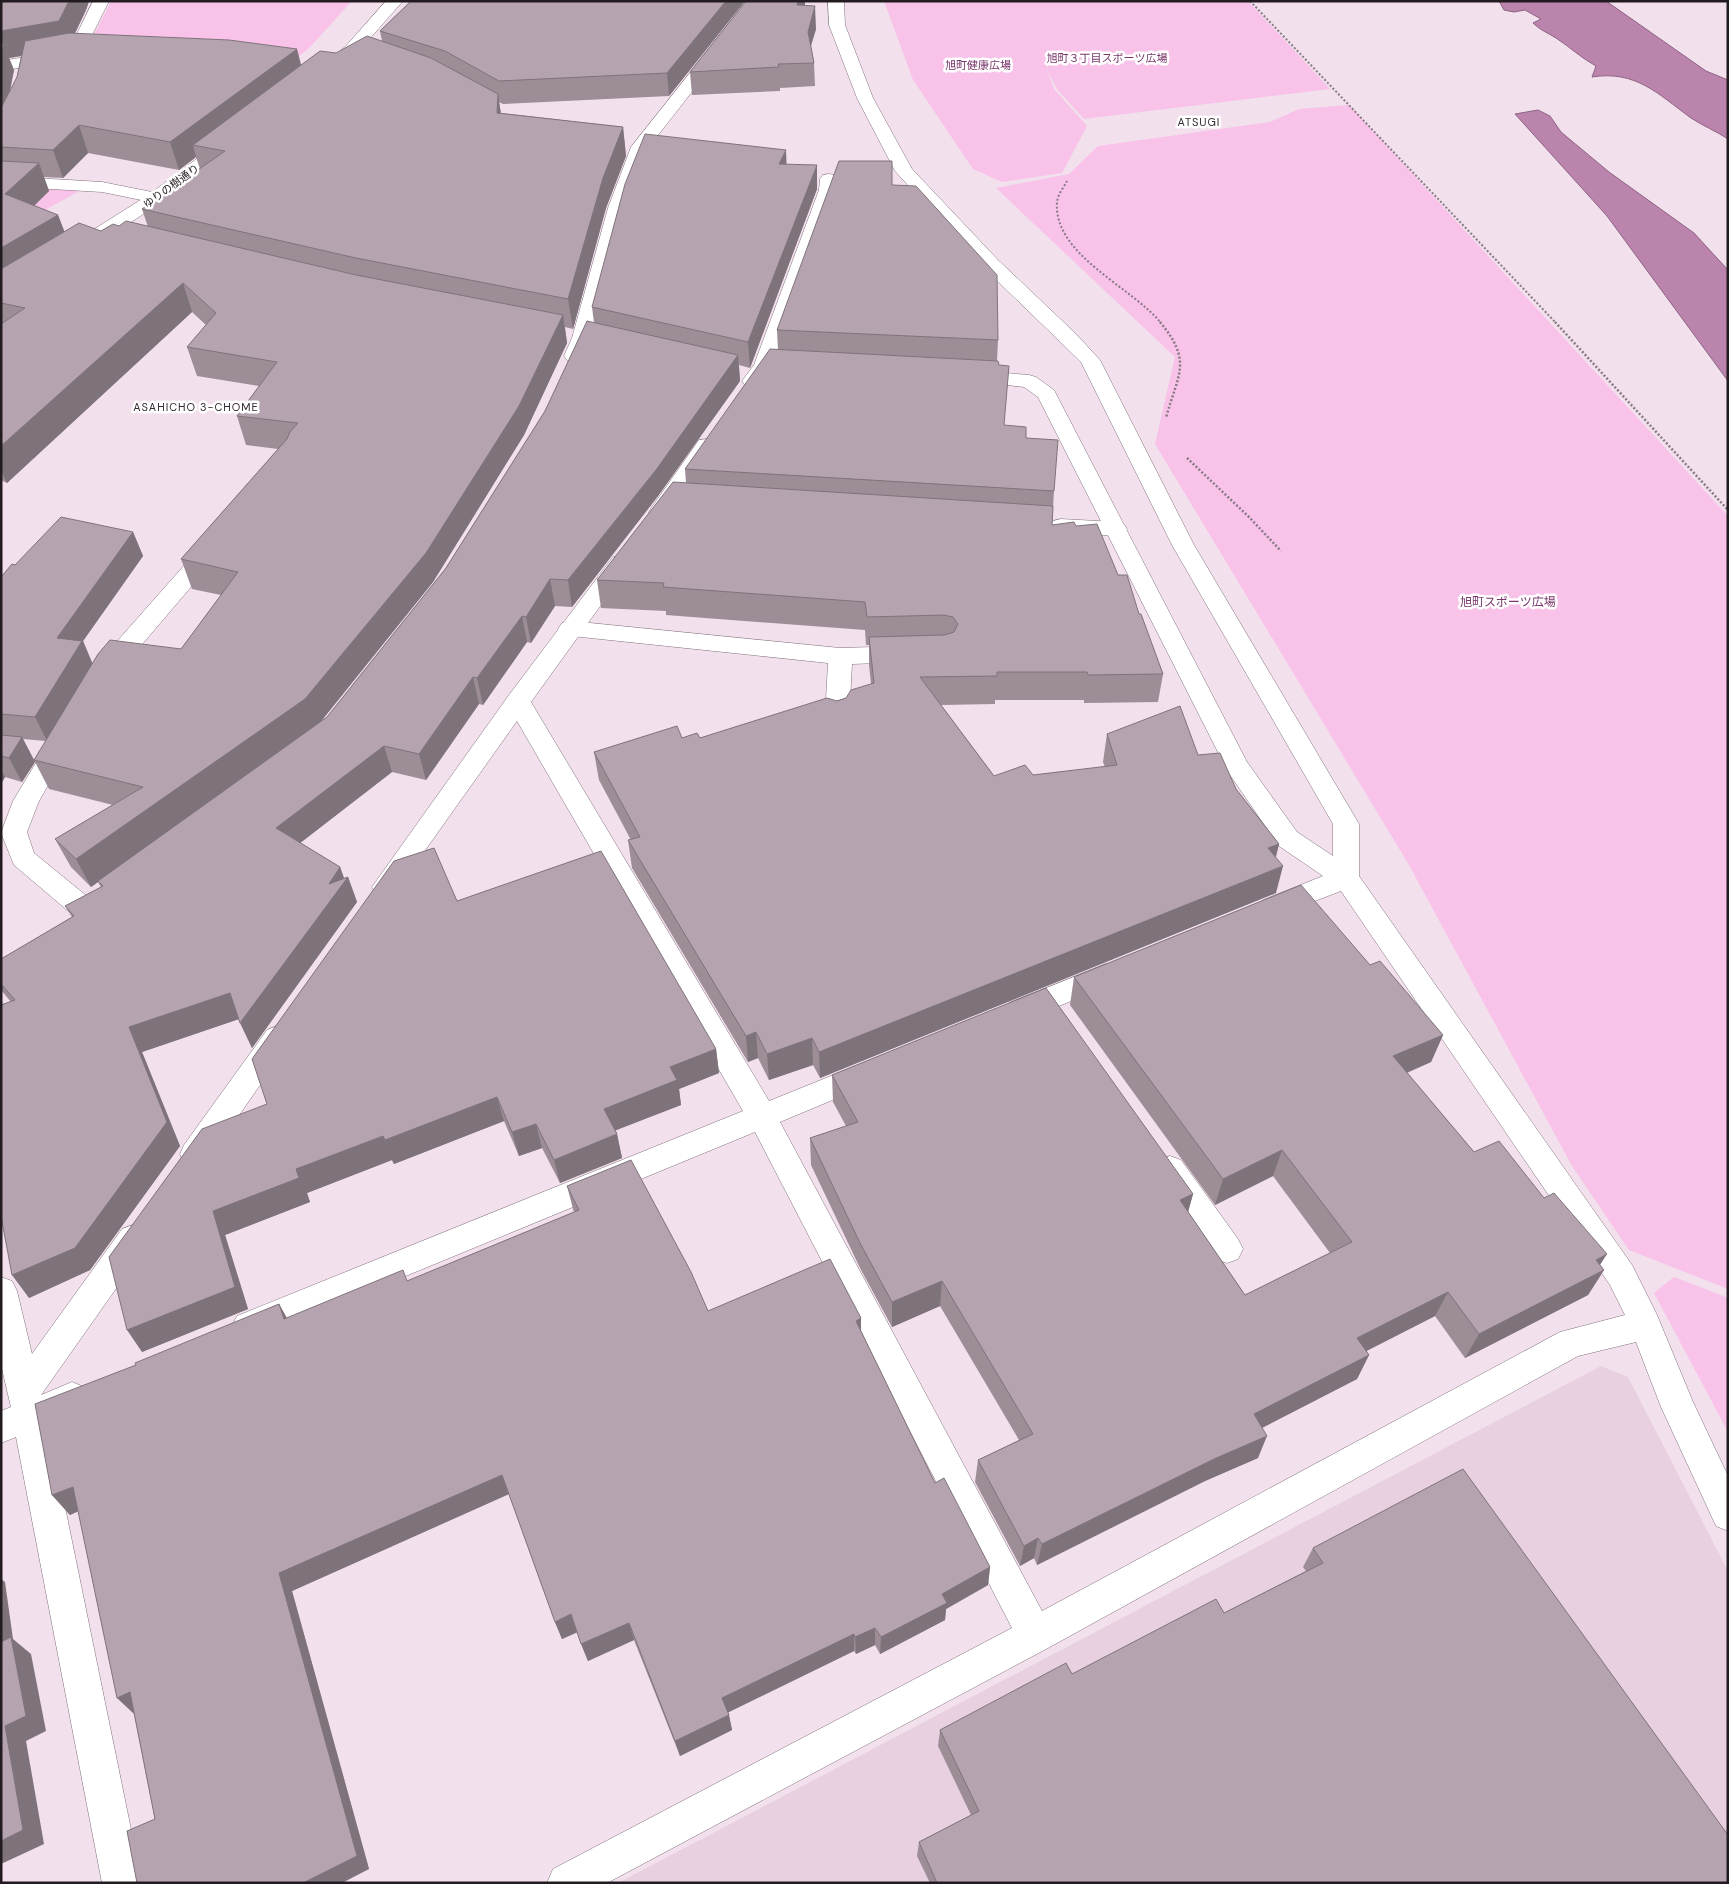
<svg xmlns="http://www.w3.org/2000/svg" width="1729" height="1884" font-family="'DM Sans','Noto Sans JP',sans-serif">
  <style>
    .built { fill: #e8d0e1 }
    .green { fill: #f8c2e9 }
    .water { fill: #bb84ad; stroke: #8d6483 }
    .lines { fill: none; stroke-linecap: round; stroke-linejoin: round }
    .lane-casing { stroke: #81727d; stroke-width: 1 }
    .street-casing { stroke: #81727d; stroke-width: 1 }
    .secondary-casing { stroke: #81727d; stroke-width: 1 }
    .path-far1 { stroke: #877a83; stroke-width: 2; stroke-dasharray: 2 2; stroke-linecap: butt }
    .path { stroke: #877a83; stroke-width: 2.5; stroke-dasharray: 2 2; stroke-linecap: butt }
    .lane { fill: #fff; fill-rule: evenodd }
    .street { fill: #fff; fill-rule: evenodd }
    .secondary { fill: #fff; fill-rule: evenodd }
    .wall { fill: #9c8d97; fill-rule: evenodd }
    .shaded-wall { fill: #7f737b }
    .building { fill: #b5a4b0; stroke: #7f737b }
    .labels { text-anchor: middle; dominant-baseline: central; stroke-width: 5; stroke-linejoin: round; paint-order: stroke }
    .far-park-label { font-size: 11px; fill: #79366b; stroke: #fff }
    .far-neighbourhood-label { font-size: 11px; letter-spacing: 1px; fill: #362933; stroke: #fff }
    .far-street-label { font-size: 11px; fill: #221b20; stroke: #fff }
    .park-label { font-size: 12px; fill: #79366b; stroke: #fff }
  </style>
  <rect width="100%" height="100%" fill="#f2e0ed"/>
  <path class="built" d="M1601 1366 1628 1377 1728 1571V1883H618Z"/>
  <path class="green" d="M111 1H352L310 47 282 71 83 56Z
    M884 1H1248L1330 89 1084 119 1057 89 1046 68 1054 89 1087 126 1062 173 1002 182 973 169 913 80Z
    M1349 105 1728 516V1289L1629 1250 1572 1166 1409 865 1155 444 1175 357 996 188 1069 174 1098 146 1270 122 1299 109Z
    M1 184 81 190 22 223Z
    M1674 1277 1728 1298V1432L1654 1293Z"/>
  <path class="water" d="M1499 1H1606L1706 71 1728 80V139C1716 131 1703 126 1691 118 1658 94 1636 70 1592 77L1596 66C1581 58 1570 47 1556 38 1548 33 1540 30 1533 23L1541 19 1525 10 1514 12 1504 10Z
    M1538 110 1550 116 1561 132 1609 172 1694 233 1728 270V381L1607 216 1515 114Z"/>
  <g class="lines">
    <g class="lane-casing">
      <path id="lane" d="M1061 519 1116 522 1124 524 1127 529 1124 534 1116 536 1053 531 1050 526 1053 521Z
        M212 541 220 543 223 548 220 553 115 676 106 678 97 676 94 670 97 664 204 543Z
        M570 621 840 648 907 646 915 648 919 654 915 660 907 662 852 664 849 718 846 724 837 727 828 724 825 718 828 663 562 635 558 629 562 623Z
        M61 733 70 736 73 742 39 801 27 832 34 853 94 902 98 909 94 916 84 919 74 916 14 865 1 833 13 801 52 736Z
        M1170 1156 1181 1160 1238 1239 1243 1249 1238 1259 1227 1263 1216 1259 1159 1178 1155 1169 1159 1160Z"/>
    </g>
    <g class="street-casing">
      <path id="street" d="M93 1H109L81 57 1 71V61L69 50Z
        M747 1H763L648 148 626 208 592 338 581 360 574 362 567 360 564 356 572 338 608 208 631 147Z
        M828 1H844L845 25 873 98 912 169 998 260 1076 334 1100 360 1194 545 1359 824V876L1632 1265 1657 1315 1693 1402 1728 1476V1531L1716 1526 1661 1407 1636 1342 1578 1356 1048 1648 607 1883H547L553 1869 1012 1628 755 1132 248 1341 237 1336 232 1326 237 1316 743 1111 517 721 394 894 385 897 376 894 372 887 509 695 613 557 621 555 629 557 632 562 531 702 769 1101 868 1061 878 1065 883 1073 878 1081 780 1122 1042 1611 1560 1332 1625 1315 1610 1285 1341 891 1273 917 1263 914 1259 907 1263 900 1323 876 1279 846 1228 772 1038 397 1024 387 963 380 960 376 963 372 970 370 1029 375 1036 377 1054 390 1247 762 1297 832 1333 856V824L1172 545 1081 362 984 268 895 171 857 98 829 25Z
        M829 174 835 175 838 179 837 190 774 366C766 378 760 389 745 385L742 381 754 365 819 190 820 179 823 175Z
        M1 176 102 182 162 194 165 198 162 202 156 203 102 192 1 186Z
        M707 439 715 440 718 445 668 517 660 519 652 517 649 512 652 507 699 440Z
        M1106 964 1116 967 1120 975 1116 983 1019 1022 1009 1019 1005 1011 1009 1003Z
        M277 1026 287 1030 291 1038 287 1046 206 1163 195 1167 184 1163 180 1154 184 1145 267 1030Z
        M133 1225 144 1229 149 1239 144 1249 41 1395 72 1382 84 1387 89 1398 84 1409 48 1424 142 1883H102L16 1437 1 1443V1411L11 1407 1 1365V1277L12 1281 17 1291 32 1354 122 1229Z"/>
    </g>
    <g class="secondary-casing">
      <path id="secondary" d="M386 1H403L357 53 337 68H325L323 65 345 47Z
        M229 138 235 139 238 143 235 147 162 202 91 248 84 250 77 248 75 244 77 240 150 194 223 139Z"/>
    </g>
    <path class="path-far1" d="M1250 1 1556 323
      M1067 181C1064 187 1058 194 1057 202 1053 255 1132 287 1161 323"/>
    <path class="path" d="M1160 322C1193 362 1178 373 1166 418
      M1555 322 1728 510
      M1187 458 1249 517 1281 551"/>
    <use href="#lane" class="lane"/>
    <use href="#street" class="street"/>
    <use href="#secondary" class="secondary"/>
  </g>
  <path class="wall" d="M1 1H89L86 10 75 33 301 65 336 53 382 41 380 31 411 1H745L669 96 503 104 499 102 501 113 623 127 626 156 606 208 573 329 565 327 567 343 524 435 433 582 320 722 327 717 446 568 545 411 594 323 592 307 787 164 817 189 750 368 739 365 740 381 658 496 572 607 555 606 531 643 527 642 483 705 479 704 426 780 392 772 300 843 340 867 344 878 348 877 357 902 252 1048 239 1019 142 1052 180 1146 90 1270 29 1298 1 1219V1005L11 1002 1 990V959L72 917 65 906 101 887 98 882 91 887 71 867 55 839 113 805 49 789 34 760 46 741 23 739 35 762 22 782 5 777 1 784V577L15 565 133 532 143 556 83 641 93 664 181 649 221 595 192 589 181 559 278 449 246 445 237 416 259 386 197 376 187 347 206 325 192 312 7 483 1 480ZM21 56 17 77 10 92 14 70 9 58ZM88 153 179 170 196 157 200 169 142 209 148 227 119 226 101 231 64 232 58 215 34 206 49 191 44 177 63 178Z
    M805 5 816 29 811 46 814 63 815 86 780 88V91L692 95 690 72Z
    M892 185 998 340 997 361 1004 425 1026 438 1054 491 1052 525 1076 526 1118 575 1139 614 1163 674 1158 702 1084 703V700H995V704L941 705 994 776 1033 775 1105 767 1103 762 1107 734 1198 755 1236 789 1279 844 1276 857V893L820 1078 813 1065 769 1080 758 1058 748 1062 632 868 628 840H631L599 780 594 752 682 738H700L846 698 871 684 869 665V645H866L865 630 666 615V611L601 608 597 580 686 483 685 469 778 350 777 330Z
    M457 901 716 1049 719 1073 679 1089 681 1105 615 1130 617 1134 622 1158 560 1183 542 1148 519 1156 504 1121 394 1164 392 1160 307 1193 310 1202 225 1235 248 1309 142 1352 267 1104Z
    M1370 965 1443 1035 1431 1062 1407 1073 1474 1152 1544 1198 1604 1270 1588 1295 1465 1358 1435 1316 1366 1351 1369 1355 1357 1379 1262 1428 1258 1458 1205 1481 1037 1565 1034 1558 1020 1566 975 1482 978 1460 1019 1440 940 1306 892 1327 860 1268 811 1165 810 1138 846 1126 833 1102 832 1075 1193 1194 1188 1212 1245 1295 1330 1253 1273 1176 1215 1205 1070 1005 1074 977Z
    M567 1186 708 1311 861 1331 935 1483 990 1567 988 1585 946 1609 945 1620 880 1654 875 1645 856 1654 854 1651 728 1712 732 1730 680 1756 634 1640 588 1661 577 1632 562 1639 555 1622 509 1494 292 1591 369 1869 155 1819 134 1714 78 1511 70 1515 52 1495 136 1365 279 1304 287 1318 408 1281 574 1212 573 1209Z
    M1313 1548 1728 1883H930L917 1856 919 1842 971 1815 938 1746 940 1730 1072 1674 1224 1613 1306 1571 1303 1567Z"/>
  <path class="shaded-wall" d="M69 1H89L86 10 68 48 9 58 14 70 7 103 1 114V31Z
    M726 1H745L669 96 667 73Z
    M798 1H805V6L797 5Z
    M815 6 816 29 808 55V32Z
    M297 49 304 76 193 145 196 157 179 170 170 142Z
    M498 94 502 123 497 113Z
    M79 125 88 153 63 178 53 150Z
    M623 127 626 156 606 208 573 329 568 299 603 178Z
    M786 150 787 175 779 164Z
    M39 163 49 191 16 223 5 194Z
    M817 165V189L750 368 748 342Z
    M58 215 69 243 1 284V248Z
    M183 283 192 312 7 483 1 471V446Z
    M563 315 567 343 524 435 433 582 315 729 98 881V882L91 887 76 859 305 699Z
    M738 355 740 381 658 496 572 607 568 580Z
    M133 532 143 556 83 641 93 666 47 741 35 717 57 638Z
    M550 579 555 606 531 643 526 617Z
    M522 616 527 642 483 705 477 678Z
    M473 677 479 704 426 780 419 754Z
    M22 737 35 762 22 782 9 758Z
    M384 746 392 772 286 854 276 828Z
    M1 770 5 777 1 784Z
    M1279 844 1272 870 1283 866 1276 893 820 1078 819 1052 1268 848Z
    M340 867 345 881 348 877 357 902 252 1048 240 1023 329 884Z
    M230 993 242 1018 142 1052 180 1146 90 1270 29 1298 12 1275 129 1027Z
    M756 1032 758 1058 748 1062 746 1036Z
    M1443 1035 1431 1062 1382 1083 1393 1056Z
    M812 1038 813 1065 769 1080 767 1054Z
    M716 1049 719 1073 679 1089 681 1105 609 1133 604 1109 670 1067Z
    M497 1097 504 1121 394 1164 392 1160 307 1193 310 1202 225 1235 248 1309 142 1352 127 1330 213 1211 296 1169 383 1136Z
    M536 1124 542 1148 519 1156 512 1132Z
    M617 1134 622 1158 560 1183 554 1160Z
    M1282 1150 1273 1176 1215 1205 1223 1179Z
    M1193 1194 1186 1219 1180 1200Z
    M1607 1254 1593 1276 1604 1270 1588 1295 1465 1358 1479 1334 1596 1260Z
    M942 1281 940 1306 892 1327V1302Z
    M1448 1292 1435 1316 1345 1362 1357 1338Z
    M279 1304 291 1326 284 1319Z
    M861 1318V1340L856 1321Z
    M1369 1355 1357 1379 1244 1437 1254 1414Z
    M1267 1436 1258 1458 1205 1481 1037 1565 1042 1544 1214 1459Z
    M502 1475 509 1494 292 1591 369 1869 342 1883H303L279 1573Z
    M73 1487 90 1506 70 1515 52 1495Z
    M1038 1538 1034 1558 1020 1566 1024 1546Z
    M990 1567 988 1585 946 1609 945 1620 880 1654 881 1637 942 1594Z
    M1 1579 5 1582 13 1639 31 1654 46 1731 26 1741 44 1844 1 1864V1841L5 1726 1 1648Z
    M571 1614 578 1632 562 1639 555 1622Z
    M629 1623 634 1640 588 1661 581 1644Z
    M875 1628V1645L856 1654 855 1637Z
    M854 1634V1651L725 1714 722 1698Z
    M130 1692 134 1714 117 1698Z
    M729 1715 732 1730 680 1756 675 1741Z"/>
  <path class="building" d="M1 1H69L59 21 1 31Z
    M411 1H726L667 73 499 81 445 51 380 31Z
    M746 1H798L797 5 815 6 808 32 814 63 778 64 779 67 690 72Z
    M69 33 229 40 297 49 170 142 79 125 53 150 1 147V108L17 77 25 41Z
    M367 36 431 58 498 94 497 113 623 127 603 178 568 299 356 258 142 209 225 151 193 145 320 51 336 53Z
    M4 43 1 55V44Z
    M645 134 786 150 779 164 817 165 748 342 592 307 625 184Z
    M1 161 39 163 5 194 58 215 1 248Z
    M839 161H892V185L916 186 997 275 998 340 777 330Z
    M126 221 356 275 563 315 519 406 426 553 305 699 76 859 55 839 143 787 34 760 98 654 110 640 181 649 238 572 181 559 287 439 290 432 298 423 237 416 277 362 187 347 216 313 183 283 1 446V324L25 308 1 303V269L79 223 101 231 113 224 119 226Z
    M587 321 738 355 656 470 568 580 550 579 526 617 522 616 477 678 473 677 419 754 384 746 276 828 340 867 329 884 348 877 240 1023 230 993 129 1027 167 1122 75 1248 12 1275 1 1216V1005L15 1000 1 984V959L74 916 65 906 103 886 98 881 327 717 446 568 545 411Z
    M770 349 998 361 999 365 1009 366 1004 425 1026 427V438L1058 440 1054 491 685 469Z
    M673 482 1053 506 1052 525 1074 522 1076 526 1097 524 1118 575H1127L1139 614H1141L1163 674 1088 675 1087 672H997V676L920 677 994 776 1025 765 1033 775 1117 765 1107 734 1180 706 1198 755 1220 753 1236 789 1279 844 1268 848 1283 866 819 1052 812 1038 767 1054 756 1032 746 1036 628 840 640 837 594 752 677 726 682 738 697 733 700 738 827 698 837 701 846 698 851 690 874 683 869 637 945 635 954 632 958 624 953 617 944 615 867 617 865 602 663 587 664 583 597 580Z
    M61 517 133 532 57 638 82 641 35 717 1 714V577L12 564 15 565Z
    M1 735 22 737 9 758 1 756Z
    M434 848 457 901 601 851 716 1049 670 1067 677 1080 604 1109 617 1134 554 1160 536 1124 512 1132 497 1097 385 1140 383 1136 296 1169 299 1178 213 1211 235 1287 127 1330 109 1257 202 1129 267 1104 252 1059 394 861Z
    M1301 885 1370 965 1380 961 1443 1035 1393 1056 1474 1152 1499 1141 1544 1198 1554 1193 1607 1254 1596 1260 1604 1270 1479 1334 1448 1292 1357 1338 1369 1355 1254 1414 1267 1436 1214 1459 1042 1544 1038 1538 1024 1546 978 1460 1033 1434 942 1281 892 1302 860 1243 810 1138 858 1122 832 1075 1046 988 1193 1194 1180 1200 1245 1295 1352 1242 1282 1150 1223 1179 1074 977Z
    M631 1160 691 1272 708 1311 830 1259 861 1318 856 1321 935 1483 944 1478 990 1567 942 1594 947 1603 881 1637 875 1628 855 1637 854 1634 722 1698 729 1715 675 1741 629 1623 581 1644 571 1614 555 1622 502 1475 279 1573 357 1856 303 1883H137L127 1831 155 1819 130 1692 117 1698 73 1487 52 1495 35 1404 136 1365 135 1363 279 1304 284 1319 403 1270 407 1281 579 1210 567 1186Z
    M1463 1469 1728 1835V1883H937L919 1842 979 1811 940 1730 1066 1663 1072 1674 1216 1599 1224 1613 1323 1563 1313 1548Z
    M11 1637 26 1716 5 1726 23 1830 1 1841V1642Z"/>
  <g class="labels">
    <g class="far-park-label">
      <text x="1107" y="58">旭町３丁目スポーツ広場</text>
      <text x="978" y="65">旭町健康広場</text>
    </g>
    <g class="far-neighbourhood-label">
      <text x="1199" y="122">ATSUGI</text>
      <text x="196" y="407">ASAHICHO 3-CHOME</text>
    </g>
    <g class="far-street-label">
      <text transform="translate(171 186) rotate(-36)">ゆりの樹通り</text>
    </g>
    <g class="park-label">
      <text x="1508" y="602">旭町スポーツ広場</text>
    </g>
  </g>
  <rect width="1729" height="1884" fill="none" stroke="#221b20" stroke-width="5"/>
</svg>
